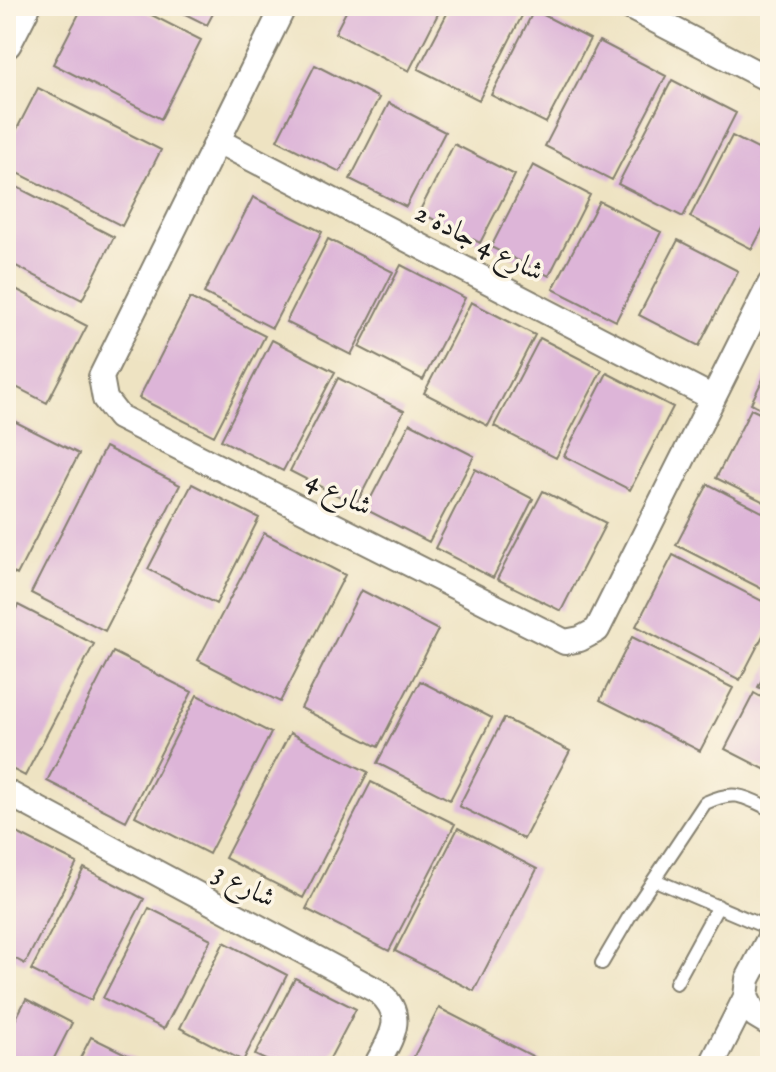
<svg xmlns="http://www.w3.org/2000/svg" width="776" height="1072" font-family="'IM FELL English',Amiri,serif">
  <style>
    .building { fill: #ddb5d8 }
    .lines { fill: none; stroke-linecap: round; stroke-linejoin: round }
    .service-casing { stroke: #85806f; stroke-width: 16 }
    .minor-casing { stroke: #85806f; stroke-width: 28 }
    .tertiary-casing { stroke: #85806f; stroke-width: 34 }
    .service { stroke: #fff; stroke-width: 12 }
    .minor { stroke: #fff; stroke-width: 24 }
    .tertiary { stroke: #fff; stroke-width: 30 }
    .labels { text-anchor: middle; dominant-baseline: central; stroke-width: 7; stroke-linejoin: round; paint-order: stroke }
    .street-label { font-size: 28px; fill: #1c1c1c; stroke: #fcf5e5 }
  </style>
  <rect width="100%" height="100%" fill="#fcf5e5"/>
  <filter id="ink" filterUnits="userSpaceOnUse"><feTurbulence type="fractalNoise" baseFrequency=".0125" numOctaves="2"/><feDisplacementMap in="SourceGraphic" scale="16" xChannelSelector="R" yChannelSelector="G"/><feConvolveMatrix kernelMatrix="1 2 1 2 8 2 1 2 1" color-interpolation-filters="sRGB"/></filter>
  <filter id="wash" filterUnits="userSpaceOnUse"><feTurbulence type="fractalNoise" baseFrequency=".006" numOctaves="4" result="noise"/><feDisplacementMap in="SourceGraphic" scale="32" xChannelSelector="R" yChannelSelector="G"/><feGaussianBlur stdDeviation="1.8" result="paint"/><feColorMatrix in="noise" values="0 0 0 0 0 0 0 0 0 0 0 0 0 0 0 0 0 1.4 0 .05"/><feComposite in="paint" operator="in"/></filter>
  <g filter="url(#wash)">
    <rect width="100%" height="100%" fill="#eee3c2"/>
    <g id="blocks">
      <path class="building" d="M83 6H134L201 40 161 119 53 64Z
        M169 6H217L207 25Z
        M349 6H442L409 71 335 33Z
        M451 6H527L479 100 418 69Z
        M534 10 590 39 546 123 491 95Z
        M599 41 666 76 612 180 545 146Z
        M315 65 379 98 340 172 277 140Z
        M672 80 736 113 683 217 618 184Z
        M38 88 161 150 122 226 6 167V150Z
        M389 103 445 132 406 207 350 179Z
        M732 136 770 155V215L752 249 690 217Z
        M454 144 515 175 480 243 419 212Z
        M533 165 590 195 549 276 491 247Z
        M11 184 114 237 82 300 6 261V194Z
        M253 197 322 232 272 328 204 293Z
        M599 201 661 232 616 321 553 289Z
        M328 239 393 272 351 355 286 322Z
        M678 240 738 271 699 346 639 315Z
        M401 265 465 298 423 380 359 347Z
        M6 284 87 326 47 403 6 382Z
        M190 298 265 336 214 436 139 398Z
        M471 302 535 335 488 426 424 393Z
        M540 338 602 370 556 458 494 426Z
        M272 340 335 372 283 471 221 440Z
        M770 365V413L751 403Z
        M607 373 673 407 630 490 564 456Z
        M338 378 404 411 356 505 290 471Z
        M751 409 770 418V505L716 478Z
        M6 417 79 454 17 575 6 569Z
        M410 423 474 456 429 542 365 509Z
        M105 447 180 485 105 631 31 593Z
        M475 469 533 499 493 578 435 548Z
        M192 484 259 518 216 604 148 569Z
        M708 484 770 516V593L676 545Z
        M543 491 606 523 561 611 497 579Z
        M264 533 345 575 280 702 198 660Z
        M673 555 770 605V622L740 680 636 626Z
        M361 590 438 630 378 747 301 708Z
        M18 605 94 644 25 776 6 766V628Z
        M632 637 733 688 700 751 600 700Z
        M113 652 192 692 126 821 47 781Z
        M770 664V693L758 687Z
        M420 681 492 718 450 800 377 763Z
        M754 693 770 702V772L725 749Z
        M197 695 271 733 209 854 135 816Z
        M504 718 570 751 524 839 459 806Z
        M290 733 368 772 303 898 225 858Z
        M371 782 455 824 389 951 306 909Z
        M458 828 537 869 474 991 395 951Z
        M17 833 77 863 25 964 6 954V853Z
        M84 868 144 899 91 1000 31 970Z
        M149 908 211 939 164 1029 103 998Z
        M224 942 287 975 243 1061 180 1028Z
        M295 978 356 1009 326 1066H278L255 1055Z
        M26 999 72 1023 50 1066H6V1038Z
        M439 1008 540 1060 537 1066H409Z
        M91 1037 136 1059 132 1066H76Z"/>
    </g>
  </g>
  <g filter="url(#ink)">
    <use href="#blocks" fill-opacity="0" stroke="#85806f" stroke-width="2"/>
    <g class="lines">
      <g class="service-casing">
        <path id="service" d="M655 880 770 929
          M602 963 629 917 705 803C733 790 741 795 768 808
          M676 983 718 906"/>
      </g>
      <g class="minor-casing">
        <path id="minor" d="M284 6 101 377 105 399 119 417 565 642 580 639 597 630 770 284
          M628 6 770 80
          M218 141 713 398
          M6 792 379 992C408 1017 390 1039 376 1066
          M746 997 755 1015 770 1024
          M711 1066 746 997 748 979 770 937"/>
      </g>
      <g class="tertiary-casing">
        <path id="tertiary" d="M6 43 25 6"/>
      </g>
      <use href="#service" class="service"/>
      <use href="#minor" class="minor"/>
      <use href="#tertiary" class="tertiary"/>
    </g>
  </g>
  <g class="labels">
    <g class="street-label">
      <text transform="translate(479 243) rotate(27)">شارع 4 جادة 2</text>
      <text transform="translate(339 494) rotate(27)">شارع 4</text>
      <text transform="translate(244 886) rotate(28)">شارع 3</text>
    </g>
  </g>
  <rect width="776" height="1072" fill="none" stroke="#fcf5e5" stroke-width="32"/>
</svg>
